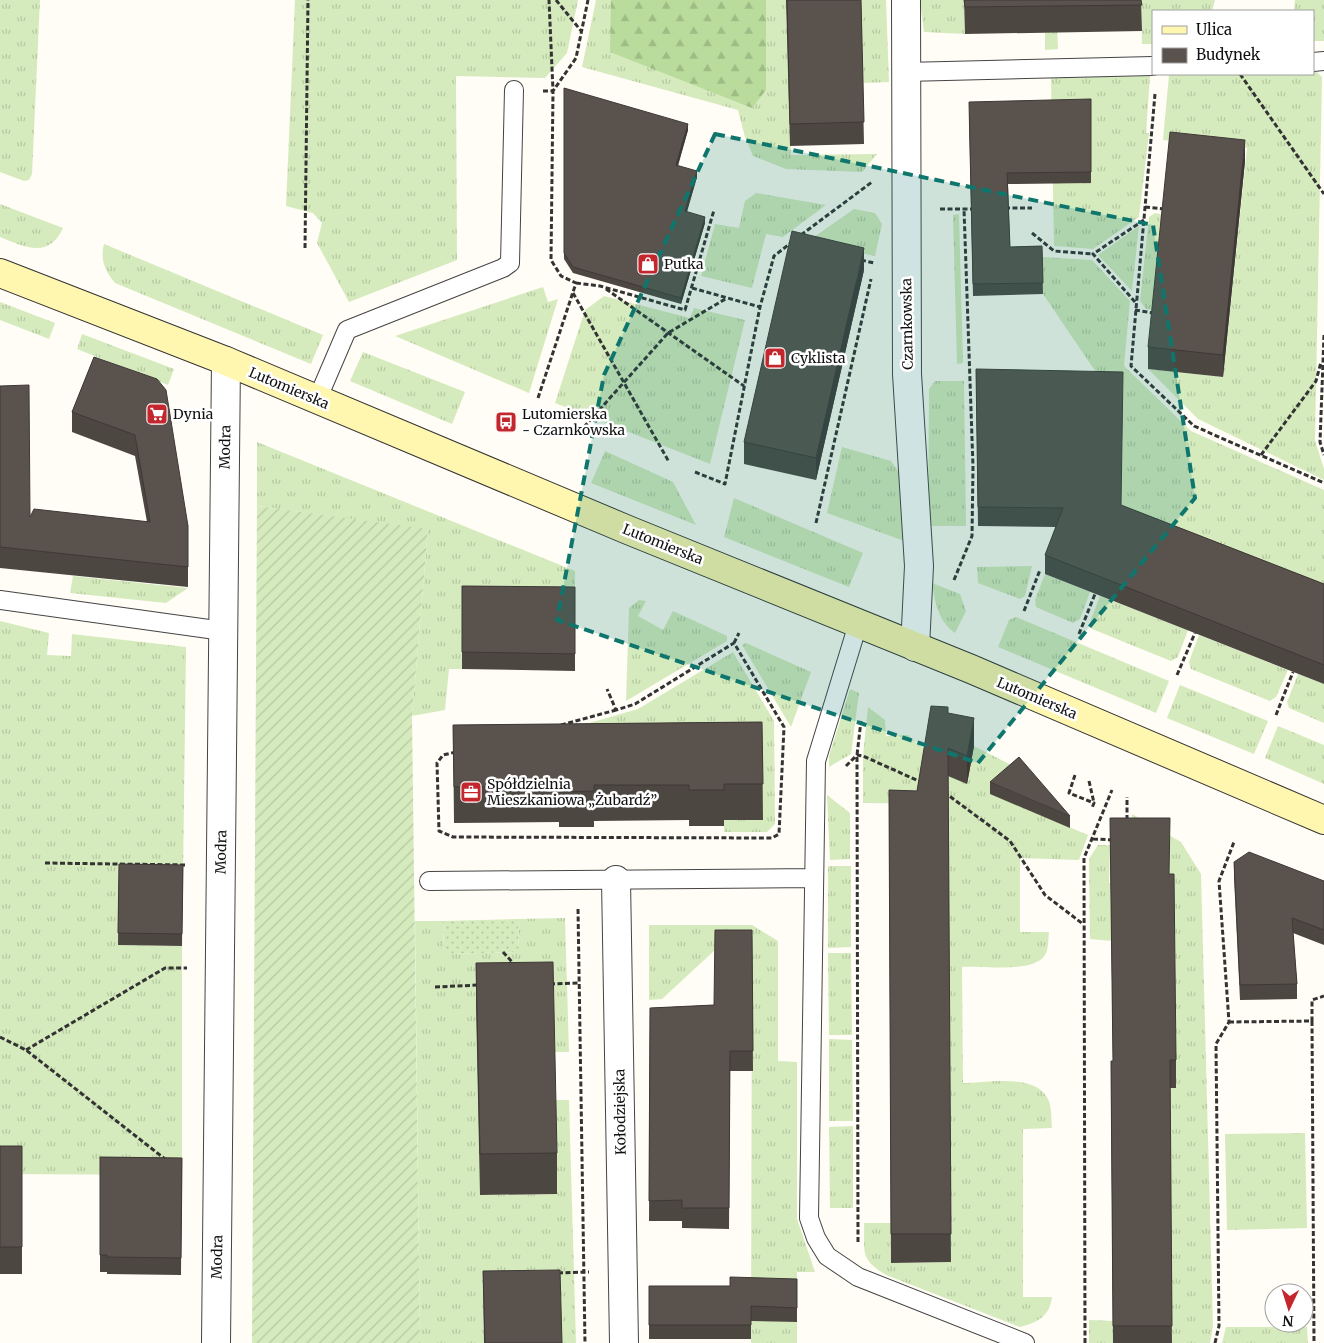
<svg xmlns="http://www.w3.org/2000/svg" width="1324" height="1343" font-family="Merriweather,serif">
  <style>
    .grass { fill: url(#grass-tufts) }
    .forest { fill: url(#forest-firs) }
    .park { fill: url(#park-dots) }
    .garden { fill: url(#garden-furrows) }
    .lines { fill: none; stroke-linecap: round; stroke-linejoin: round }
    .lane-casing { stroke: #444; stroke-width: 20 }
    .street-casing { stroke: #444; stroke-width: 30 }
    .secondary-casing { stroke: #333; stroke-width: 30 }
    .path { stroke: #333; stroke-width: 3; stroke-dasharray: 5 2.5; stroke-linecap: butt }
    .lane { stroke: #fff; stroke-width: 18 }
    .street { stroke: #fff; stroke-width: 28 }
    .secondary { stroke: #fff6b0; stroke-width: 28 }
    .wall { fill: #4d4742 }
    .shaded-wall { fill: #3f3936 }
    .building { fill: #5a524d; stroke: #3f3936 }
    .marked { fill: #0f766e; fill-opacity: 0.2; stroke: #0f766e; stroke-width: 4; stroke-dasharray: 10 6; stroke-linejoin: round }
    .labels { text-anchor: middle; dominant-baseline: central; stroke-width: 5; stroke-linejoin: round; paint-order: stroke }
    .poi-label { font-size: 14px; fill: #111; stroke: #fff; text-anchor: start }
    .street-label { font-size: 14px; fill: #111; stroke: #fff }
  </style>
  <defs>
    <pattern id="grass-tufts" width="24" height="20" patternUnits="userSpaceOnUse" patternTransform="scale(1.25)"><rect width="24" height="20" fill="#d5ebbd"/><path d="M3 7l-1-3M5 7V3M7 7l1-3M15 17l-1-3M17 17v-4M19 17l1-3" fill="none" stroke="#b6c8a1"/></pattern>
    <pattern id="forest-firs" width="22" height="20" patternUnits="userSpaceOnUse" patternTransform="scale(1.25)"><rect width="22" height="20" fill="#b9dc9c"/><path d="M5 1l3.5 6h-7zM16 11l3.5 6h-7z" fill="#9ebc85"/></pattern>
    <pattern id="park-dots" width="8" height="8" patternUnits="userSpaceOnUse" patternTransform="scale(1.25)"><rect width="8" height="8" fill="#d5ebbd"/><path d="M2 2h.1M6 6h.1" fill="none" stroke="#b6c8a1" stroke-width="1.8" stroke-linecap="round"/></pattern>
    <pattern id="garden-furrows" width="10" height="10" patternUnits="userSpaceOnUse" patternTransform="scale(1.25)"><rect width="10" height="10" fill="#d5ebbd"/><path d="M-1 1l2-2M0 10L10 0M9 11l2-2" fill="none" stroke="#b6c8a1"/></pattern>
  </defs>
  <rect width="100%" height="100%" fill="#fffdf5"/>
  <path class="grass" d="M0 0H40L32 174 29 180 24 181 0 172Z
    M295 0H578L567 53 545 78 456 76 457 260 349 302 317 243 322 223 313 213 286 206Z
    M596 0H786L791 155 877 154 862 172 786 169 753 156 745 137 738 110 582 67Z
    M860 0H886L889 82 863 83Z
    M920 0H964L965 34 924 32Z
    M1056 0 1058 49 1045 50V33Z
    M1141 0H1215L1212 11H1153V44H1142Z
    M1295 0H1324V41H1313V11H1294Z
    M1313 72H1317L1322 77 1315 440 1324 469V480L1198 419 1148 369 1223 377 1247 148 1163 140 1169 75Z
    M1150 76 1146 133H1149L1139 217 1093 249 1054 246 1051 78Z
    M756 193 826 205 783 237 766 234 752 288 701 276 715 224 739 228 745 201Z
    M0 204 63 228C49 259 25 247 0 237Z
    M854 209 875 213 882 224 875 256 807 242Z
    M1155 213 1164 215 1154 310 1146 309 1140 301 1149 217Z
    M959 214 963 363 957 364 953 215Z
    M1139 226 1132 291 1098 255Z
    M104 244 323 335 311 364 115 283C105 271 100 260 104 244Z
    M1042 257 1092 260 1130 301 1124 366 1191 431 1324 490V603L1072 505 1108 390 1043 294Z
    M543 287 548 302 558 299 529 393 395 336Z
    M604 296 690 318 694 308 745 320 710 464 555 403 585 310Z
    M0 302 55 323 49 339 0 320Z
    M82 334 174 369 168 385 77 349Z
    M363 352 465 392 452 424 350 381Z
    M935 381H964L966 526H928L929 389Z
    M257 442 575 571V604H462V669H449L445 710 412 716 428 530 257 506Z
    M842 447 891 461 904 479 907 542 827 513Z
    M605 451 673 482 696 525 591 483Z
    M734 498 863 553 849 587 724 537Z
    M1032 566 1025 596 1020 599 978 583 977 567Z
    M1045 574 1090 592 1080 619 1073 623 1036 607 1035 600Z
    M73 576 188 588 166 603 70 593Z
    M932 583 960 594 966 611 955 633C938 621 935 602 932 583Z
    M1100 596 1188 630 1178 657 1171 661 1092 629 1090 622Z
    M639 600 646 601 638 616 663 630 673 611 727 636V641L626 701 629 608Z
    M1016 617 1169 681 1156 713 998 647 1009 620Z
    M0 621 49 633 47 655 71 656 72 634 186 647 183 877 119 945 182 946V1175L4 1174 0 1274Z
    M1199 635 1288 670 1276 697 1270 701 1191 669 1189 662Z
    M746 643 811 672 791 727 742 645Z
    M733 652 774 721 775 824 767 832H724V820L499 749 638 709Z
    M1298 674 1324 684V723L1289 708 1287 702Z
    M1180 685 1268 721 1254 754 1167 718Z
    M850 689 859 693 851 754 829 767V756Z
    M868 707 885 720 886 736 908 735C919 748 952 764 968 774L974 746 1019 769 998 797 1088 835 1079 860 1020 858V932H1049C1048 939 1049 949 1045 955 1033 974 982 965 962 967L963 1083C987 1083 1037 1072 1049 1101 1052 1110 1051 1119 1052 1128L1023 1129V1297H1052C1050 1316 1037 1323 1020 1327L886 1275C859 1258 865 1253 864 1223H891V1263L951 1262 948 804 863 803V756Z
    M1278 726 1324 745V784L1265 758Z
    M827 795 850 813V859L830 860Z
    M1132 814 1181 842 1201 874 1213 1326 1210 1343H1172L1170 1088H1176L1174 902 1112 941 1090 939 1089 859 1098 845H1110L1109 883H1169L1133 845Z
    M828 866H851V947L828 948Z
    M565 918 569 1052H554L480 1195 557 1194 555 1100H569L576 1343H420L415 921H443L444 954 519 952 518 919Z
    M649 925H752L778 941V1061L797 1062V1219L815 1272H797V1293L768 1321 797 1322V1343H751L752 950H715L662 999 649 1000Z
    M828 953H851L852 1035H829Z
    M829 1039 852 1040 853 1121H829Z
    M853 1126V1208H830L829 1127Z
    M1305 1133 1307 1228 1227 1230 1225 1134Z
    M1089 1320 1113 1321V1343H1089Z
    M1226 1327H1307L1308 1343H1222Z"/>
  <path class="forest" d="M611 0H766V90L752 108 610 52Z"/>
  <path class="park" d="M518 919 519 952 444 954 443 921Z"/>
  <path class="garden" d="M257 506 428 529 412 716 420 1343H252Z"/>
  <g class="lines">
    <g class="lane-casing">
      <path id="lane" d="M1313 62 1324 61
        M905 72 1153 66
        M317 400 347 330 503 268 510 263 514 90
        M0 600 223 631
        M858 624 816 761 809 1218 816 1238 827 1256 858 1277 1025 1343
        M429 881 813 878"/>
    </g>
    <g class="street-casing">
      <path id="street" d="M906 0 907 374 919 566 915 647
        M616 880 624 1343
        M216 1343 226 361"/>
    </g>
    <g class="secondary-casing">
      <path id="secondary" d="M0 273 226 361 628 530 971 669 1324 820"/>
    </g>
    <path class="path" d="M556 0 582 32
      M1240 74 1324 194
      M543 91H553L576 58 588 0
      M1155 94 1131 366 1194 426 1324 483
      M1145 207 1164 209
      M1005 208H1032
      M940 209H974
      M1032 233 1054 251 1093 254
      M801 235 872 182
      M305 248 308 0
      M861 260 874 263
      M576 283 600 286 685 310 714 210
      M692 288 760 307
      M606 289 744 386
      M573 293 669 462
      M1135 302 1093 254 1144 220
      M1135 310 1153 313
      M1324 335 1320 442 1324 455
      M538 398 576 283 561 276 551 260 553 91 549 0
      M584 427 668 333 727 298
      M1261 455 1316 381 1321 362
      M695 472 725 484 760 307 774 256 792 242
      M816 523 871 279
      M954 580 972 536 973 467 964 209
      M1024 611 1040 570
      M1079 634 1095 594
      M734 643 739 633
      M1177 675 1195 633
      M1276 715 1293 672
      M561 725 616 710
      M456 752 443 755 437 763 439 831 453 837 772 838 779 834 784 727 734 643 635 704 616 710 607 689
      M846 766 857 755 863 756 923 783
      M1075 775 1069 793 1094 803 1092 808
      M1089 781 1094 803
      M944 792 1010 841 1045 895 1083 924
      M1127 820V797
      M1093 839 1114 840
      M45 863 187 865
      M578 909 585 1343
      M503 952 514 964
      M550 984 579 983
      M435 987 479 985
      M1312 1021 1314 1343
      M1229 1022 1312 1021V1000L1324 996
      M0 1037 26 1050 165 1159
      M26 1050 165 968H187
      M858 1242 857 755 861 721
      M558 1273 589 1272
      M1085 1343 1084 858 1112 790
      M1215 1343 1219 1326 1216 1044 1229 1022 1219 881 1234 842"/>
    <use href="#lane" class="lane"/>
    <use href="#street" class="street"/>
    <use href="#secondary" class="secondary"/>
  </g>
  <path class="wall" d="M786 0H861L864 144 790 146Z
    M964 0H1141L1142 31 965 34Z
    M564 88 688 130 678 166 697 177 687 212 705 223 681 304 573 273 564 259Z
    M1091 99V183L1008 184 1010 247 1042 246 1043 294 973 296 969 113Z
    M1245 161 1223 377 1148 369V347Z
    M864 270 816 480 744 464V442Z
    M94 357 188 526V587L0 568V386L30 517 147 522 135 456 72 432V412Z
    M976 369 1121 505 1324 584V684L1045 574V555L1056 527 978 526Z
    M462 586 575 587V671L462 669Z
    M948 713 974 746 967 784 948 776 951 1262 891 1263 889 790 917 791Z
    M762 722 763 820H724V826H689V820L594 821V827H559V822L454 823 453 725Z
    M990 782 1070 816V828L990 794Z
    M1110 818 1169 874 1176 1060V1088H1170L1172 1343H1113L1111 1061H1113Z
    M1234 862 1324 881V945L1293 933 1297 984V999L1240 1000 1234 877Z
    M119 864 183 865 182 946 118 945Z
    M752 930 753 1071H730L729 1229 682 1228V1221H649L650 1008 714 1005Z
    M476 963 557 1153V1194L480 1195 476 1004Z
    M0 1146H22V1274H0Z
    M100 1157 182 1158 181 1275 107 1274V1272H100Z
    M483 1271 562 1343H484Z
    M797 1279V1322L751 1321V1339H649V1286H730Z"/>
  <path class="shaded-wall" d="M688 124V130L676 171V165Z
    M1245 140V161L1223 377V355Z
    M697 171V177L685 217V211Z
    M705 217V223L681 304V298Z
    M864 248V270L816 480V458Z
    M974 718V746L967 784V756Z"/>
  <path class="building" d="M787 0H861L864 122 790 124Z
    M964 0H1141L1142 5 965 7Z
    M564 88 688 124 676 165 697 171 685 211 705 217 681 298 573 267 564 253Z
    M1091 99V172L1007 173 1010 247 1042 246 1043 283 973 284 969 102Z
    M1170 132 1245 140 1223 355 1148 347Z
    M792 231 864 248 816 458 744 442Z
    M94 357 157 379 166 390 188 526V567L0 547V386L29 385 30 517 34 509 150 522 135 435 72 412Z
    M976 369 1123 372 1121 505 1324 584V665L1045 555 1063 508 978 507Z
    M462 586 575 587V654L462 652Z
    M931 706 948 707V713L974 718 967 756 948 748 951 1234H891L889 790 917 791Z
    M762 722 763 784H724V790H689V785H594V791L559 792V786L454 787 453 725Z
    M1019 757 1070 816 990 782Z
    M1110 818H1170L1169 874H1174L1176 1060H1170L1172 1326H1113L1111 1061H1113Z
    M1249 852 1324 881V930L1292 918 1297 984 1240 985 1234 862Z
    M119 864 183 865 182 934 118 933Z
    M715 930H752L753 1051H730L729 1208H682V1200L649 1201 650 1008 714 1005Z
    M553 962 557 1153 480 1154 476 963Z
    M0 1146H22V1247H0Z
    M100 1157 182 1158 181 1258 107 1257V1255H100Z
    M560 1270 562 1343H485L483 1271Z
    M730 1277 797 1279V1308L751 1306V1325H649V1286H730Z"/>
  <path class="marked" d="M715 134 1153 225 1195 498 978 763 557 620 604 375Z"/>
  <defs>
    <g id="shop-square" transform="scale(1.125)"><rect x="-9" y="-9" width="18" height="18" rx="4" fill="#c4262e" stroke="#fff"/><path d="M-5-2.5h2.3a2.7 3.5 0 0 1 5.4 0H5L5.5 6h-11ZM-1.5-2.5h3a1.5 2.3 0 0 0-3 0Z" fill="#fff"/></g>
    <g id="supermarket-square" transform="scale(1.125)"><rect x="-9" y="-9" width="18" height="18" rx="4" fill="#c4262e" stroke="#fff"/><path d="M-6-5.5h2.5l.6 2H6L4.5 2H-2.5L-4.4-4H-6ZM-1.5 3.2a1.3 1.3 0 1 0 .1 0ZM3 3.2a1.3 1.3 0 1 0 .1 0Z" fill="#fff"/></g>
    <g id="bus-square" transform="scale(1.125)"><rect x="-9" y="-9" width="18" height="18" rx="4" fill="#c4262e" stroke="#fff"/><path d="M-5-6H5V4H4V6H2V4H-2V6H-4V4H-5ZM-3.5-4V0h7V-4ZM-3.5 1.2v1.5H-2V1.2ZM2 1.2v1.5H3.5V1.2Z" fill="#fff"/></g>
    <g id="office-square" transform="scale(1.125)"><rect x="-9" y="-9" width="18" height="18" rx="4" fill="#c4262e" stroke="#fff"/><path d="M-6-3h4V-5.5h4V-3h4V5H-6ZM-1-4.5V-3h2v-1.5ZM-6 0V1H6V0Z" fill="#fff"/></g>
  </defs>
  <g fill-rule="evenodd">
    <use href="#shop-square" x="648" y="264"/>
    <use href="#shop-square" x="775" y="358"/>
    <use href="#supermarket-square" x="157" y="414"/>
    <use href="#bus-square" x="506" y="422"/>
    <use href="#office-square" x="471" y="792"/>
  </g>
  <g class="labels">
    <g class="poi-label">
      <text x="664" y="264">Putka</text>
      <text x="791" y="358">Cyklista</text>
      <text x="173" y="414">Dynia</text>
      <text x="522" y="414">Lutomierska<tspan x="522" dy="16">- Czarnkowska</tspan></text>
      <text x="487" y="784">Spółdzielnia<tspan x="487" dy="16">Mieszkaniowa „Żubardź”</tspan></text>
    </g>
    <g class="street-label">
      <text transform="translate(907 324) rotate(-91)">Czarnkowska</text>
      <text transform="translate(289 388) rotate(23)">Lutomierska</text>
      <text transform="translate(225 447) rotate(-89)">Modra</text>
      <text transform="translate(663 544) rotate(22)">Lutomierska</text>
      <text transform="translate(1037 698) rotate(23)">Lutomierska</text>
      <text transform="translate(221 852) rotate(-89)">Modra</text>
      <text transform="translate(620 1112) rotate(-91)">Kołodziejska</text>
      <text transform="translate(217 1257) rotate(-89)">Modra</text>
    </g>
  </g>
  <rect x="1152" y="10" width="162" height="65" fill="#ffffff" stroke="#a0a0a0"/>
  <rect x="1162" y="26" width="25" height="8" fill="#fff6b0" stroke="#a0a0a0"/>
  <text x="1196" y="35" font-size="15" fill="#111111">Ulica</text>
  <rect x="1162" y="48" width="25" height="15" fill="#5a524d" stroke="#a0a0a0"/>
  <text x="1196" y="60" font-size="15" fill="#111111">Budynek</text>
  <g transform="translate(1289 1308) rotate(184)"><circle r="24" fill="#ffffff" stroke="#a0a0a0"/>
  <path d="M0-4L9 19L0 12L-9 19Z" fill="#c4262e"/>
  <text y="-8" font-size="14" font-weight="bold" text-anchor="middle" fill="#111111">N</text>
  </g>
</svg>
